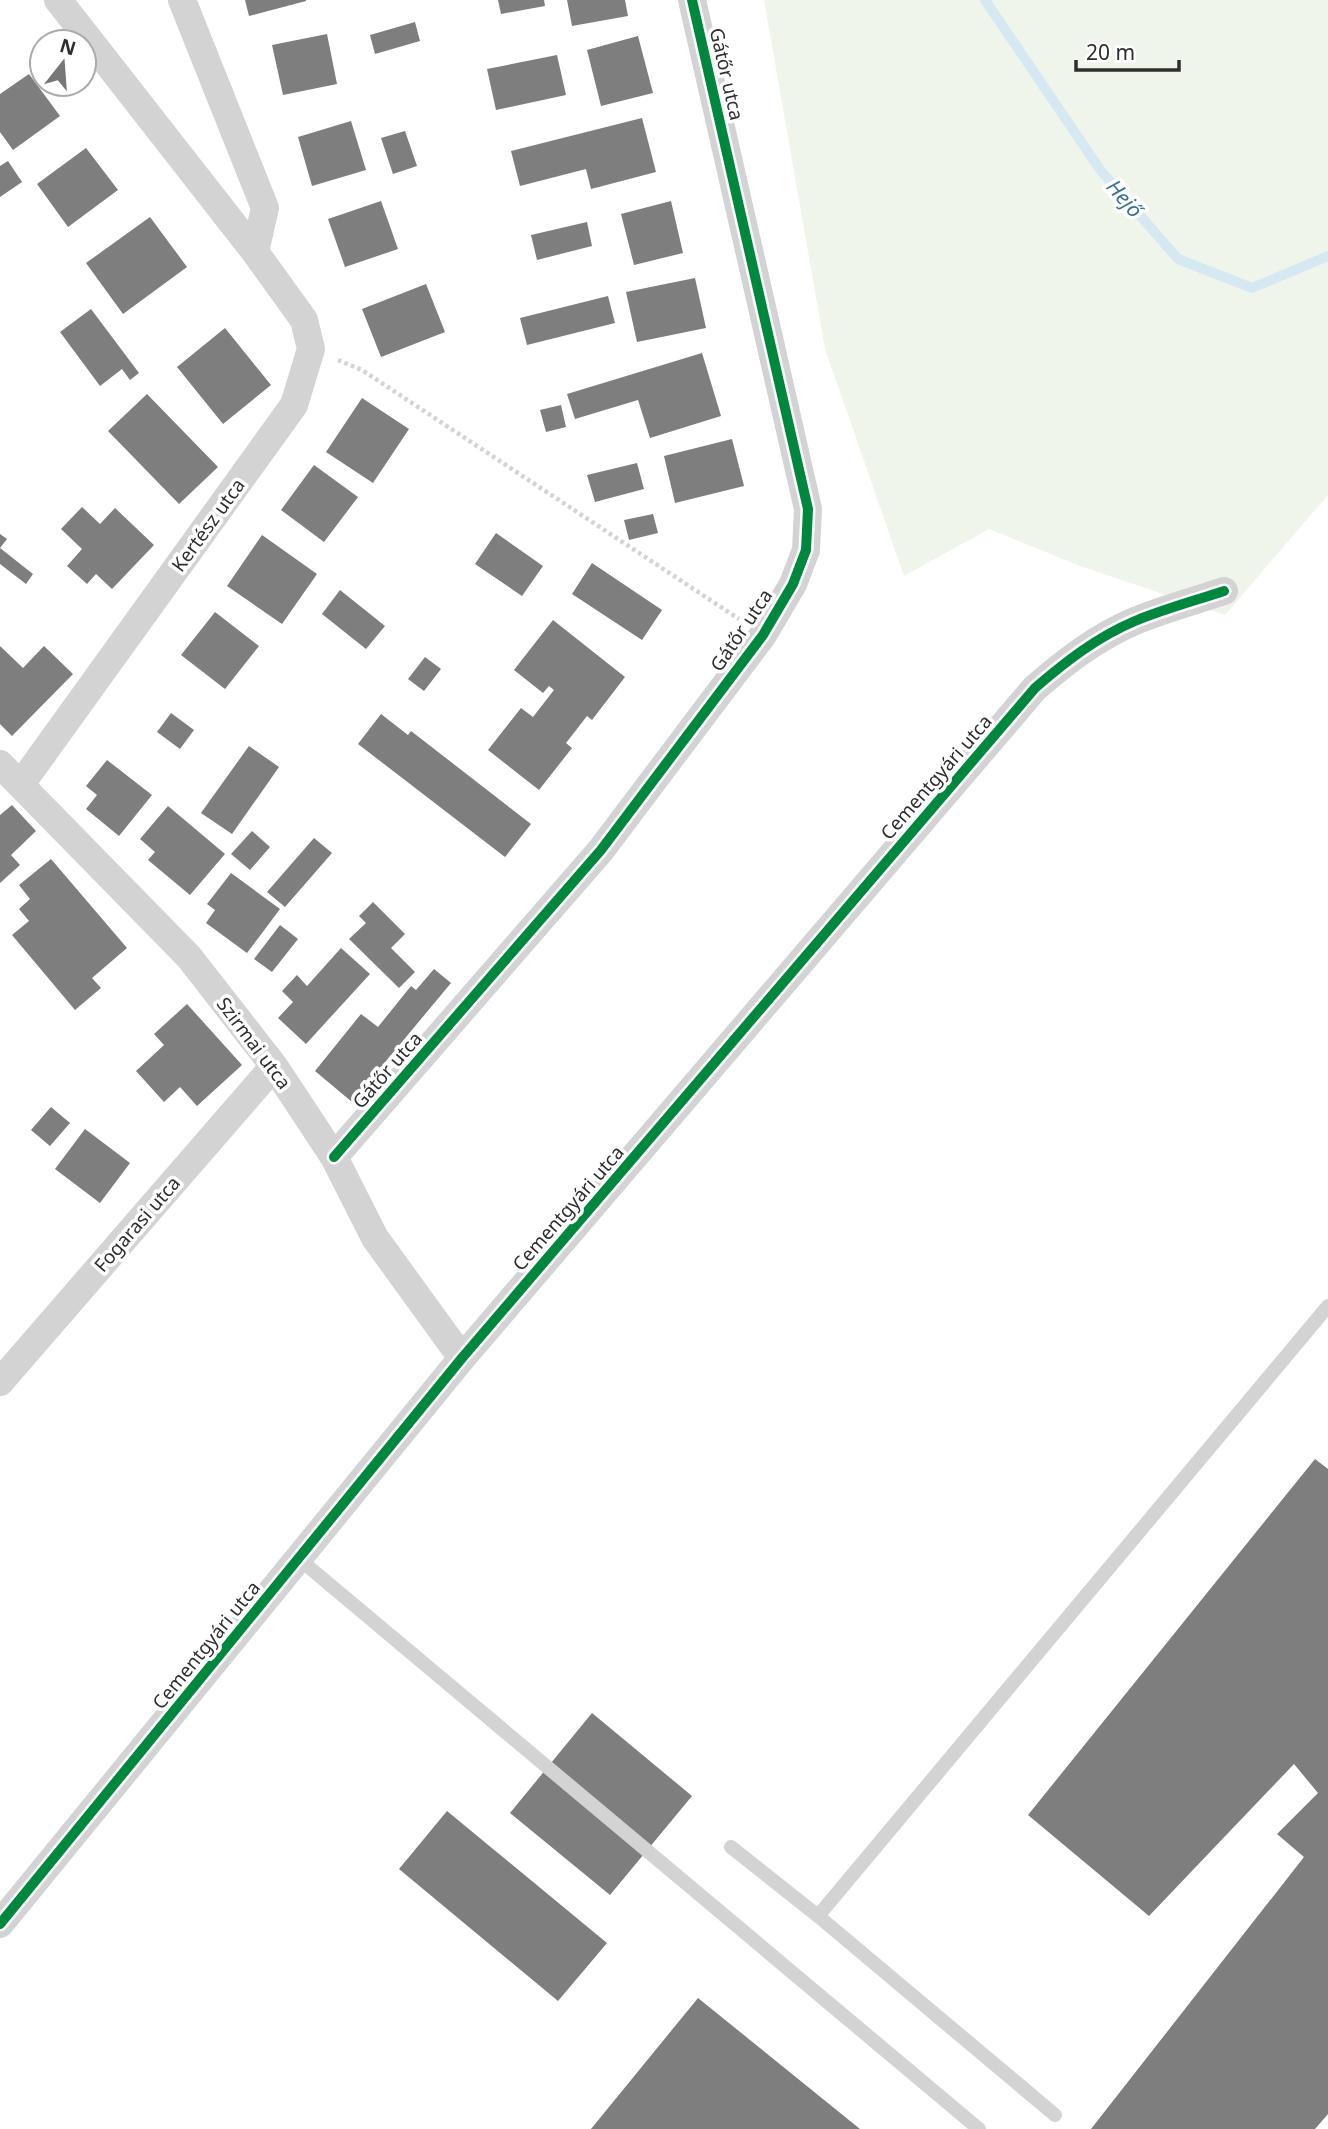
<svg xmlns="http://www.w3.org/2000/svg" width="1328" height="2129" font-family="'Noto Sans',sans-serif">
  <style>
    .green { fill: #f0f5eb }
    .lines { fill: none; stroke-linecap: round; stroke-linejoin: round }
    .stream { stroke: #d6e8f2; stroke-width: 10 }
    .building { fill: #7e7e7e }
    .path { stroke: #d3d3d3; stroke-width: 4.5; stroke-dasharray: 3.5 3.5; stroke-linecap: butt }
    .service { stroke: #d3d3d3; stroke-width: 14 }
    .minor { stroke: #d3d3d3; stroke-width: 28 }
    .cycleway-casing { stroke: #fff; stroke-width: 15 }
    .cycleway { stroke: #00873e; stroke-width: 10 }
    .labels { text-anchor: middle; dominant-baseline: central; stroke-width: 7; stroke-linejoin: round; paint-order: stroke }
    .street-label { font-size: 19px; fill: #2e2e2e; stroke: #fff }
    .water-label { font-size: 21px; font-style: italic; fill: #377194; stroke: #fff }
  </style>
  <rect width="100%" height="100%" fill="#fff"/>
  <path class="green" d="M764 0H1328V495L1225 615 1080 566 989 529 904 576 825 349Z"/>
  <g class="lines">
    <path class="stream" d="M985 0 1101 171 1178 259 1252 288 1328 256"/>
  </g>
  <path class="building" d="M245 0H306V1L249 16Z
    M498 0H544L545 6 501 14Z
    M567 0H625L628 16 572 26Z
    M415 22 420 41 375 54 370 35Z
    M327 34 337 84 283 95 272 45Z
    M638 36 653 93 601 106 587 50Z
    M557 55 566 95 496 110 487 69Z
    M29 74 60 116 13 150 0 132V94Z
    M642 118 656 172 591 189 586 169 520 186 511 151Z
    M351 121 366 170 312 186 298 137Z
    M405 131 417 166 393 174 381 138Z
    M86 148 118 190 68 227 37 184Z
    M8 161 22 182 0 197V166Z
    M381 201 398 249 345 267 328 219Z
    M671 201 683 253 634 265 621 214Z
    M150 217 187 267 123 314 86 263Z
    M587 222 592 246 537 260 531 235Z
    M695 278 706 328 637 342 626 292Z
    M426 284 445 332 381 357 362 309Z
    M608 296 615 323 527 345 520 318Z
    M91 309 139 373 130 380 122 369 100 386 60 332Z
    M225 328 271 385 223 424 177 367Z
    M702 353 721 416 650 438 638 400 575 419 567 394Z
    M147 394 218 467 179 504 108 431Z
    M362 398 409 429 373 483 326 452Z
    M561 405 566 427 546 432 540 410Z
    M732 439 744 486 675 503 664 456Z
    M637 463 644 489 595 502 587 475Z
    M314 465 358 497 324 542 281 510Z
    M82 507 100 524 115 508 154 545 112 589 96 574 87 584 67 566 82 549 61 529Z
    M653 514 658 533 629 540 624 520Z
    M496 533 543 566 522 596 475 564Z
    M0 534 7 539 0 548 33 574 26 584 0 564Z
    M262 535 317 574 282 624 227 586Z
    M592 563 662 610 642 640 572 594Z
    M340 590 385 626 366 649 322 614Z
    M215 612 259 646 225 689 181 655Z
    M553 620 625 677 592 720 587 716 566 743 572 748 539 790 488 750 521 708 533 717 554 690 549 686 543 693 514 670Z
    M0 646 23 668 44 646 73 674 12 736 0 724Z
    M425 657 441 669 424 691 408 679Z
    M171 713 194 730 180 749 157 732Z
    M381 714 408 735 411 731 531 824 505 857 358 744Z
    M249 746 279 767 232 834 201 813Z
    M107 760 152 795 119 836 86 809 97 795 86 786Z
    M12 805 36 831 11 855 20 865 0 883V815Z
    M168 806 225 854 190 895 148 860 155 852 140 839Z
    M252 831 270 847 250 870 231 854Z
    M314 838 332 853 285 907 267 892Z
    M51 859 127 948 92 978 101 988 75 1010 12 935 29 921 19 909 30 899 19 885Z
    M231 873 280 909 247 953 206 923 215 910 207 904Z
    M373 902 405 934 391 948 415 972 399 988 349 939 366 923 359 916Z
    M280 925 298 939 272 972 254 959Z
    M341 948 370 974 306 1044 278 1018 293 1002 282 991 297 975 307 986Z
    M434 969 451 983 352 1102 315 1071 361 1014 378 1027 411 986 416 990Z
    M187 1004 242 1065 197 1106 180 1087 164 1102 136 1071 164 1045 154 1034Z
    M51 1107 70 1123 50 1146 31 1130Z
    M85 1129 130 1163 100 1203 55 1169Z
    M1315 1459 1328 1469V2114L1315 2129H1091L1304 1857 1277 1834 1318 1793 1294 1764 1149 1916 1028 1815Z
    M592 1713 692 1796 610 1895 510 1813Z
    M447 1811 607 1943 558 2001 399 1869Z
    M698 1998 860 2129H591Z"/>
  <g class="lines">
    <path class="path" d="M338 360 362 370 739 619"/>
    <path class="service" d="M298 1558 979 2129
      M731 1847 818 1916 1055 2115
      M818 1916 1328 1306"/>
    <path class="minor" d="M182 0 265 208 255 252
      M0 764 189 957 274 1066 334 1157 375 1238 462 1358
      M21 784 294 405 311 349 304 320 255 252 58 0
      M334 1157 601 850 763 635 793 584 806 550 808 509 692 0
      M0 1382 274 1066
      M0 1924 462 1358 1035 688C1065 662 1097 637 1135 621 1164 609 1194 601 1224 591"/>
    <g class="cycleway-casing">
      <path id="cycleway" d="M334 1157 601 850 763 635 793 584 806 550 808 509 692 0
        M0 1924 462 1358 1035 688C1065 662 1097 637 1135 621 1164 609 1194 601 1224 591"/>
    </g>
    <use href="#cycleway" class="cycleway"/>
  </g>
  <g class="labels">
    <g class="street-label">
      <text transform="translate(727 74) rotate(77)">Gátőr utca</text>
      <text transform="translate(208 525) rotate(-54)">Kertész utca</text>
      <text transform="translate(741 630) rotate(-56)">Gátőr utca</text>
      <text transform="translate(936 777) rotate(-49)">Cementgyári utca</text>
      <text transform="translate(254 1043) rotate(53)">Szirmai utca</text>
      <text transform="translate(387 1070) rotate(-49)">Gátőr utca</text>
      <text transform="translate(568 1208) rotate(-49)">Cementgyári utca</text>
      <text transform="translate(137 1224) rotate(-49)">Fogarasi utca</text>
      <text transform="translate(206 1645) rotate(-51)">Cementgyári utca</text>
    </g>
    <g class="water-label">
      <text transform="translate(1125 198) rotate(49)">Hejő</text>
    </g>
  </g>
  <g transform="translate(63 63) rotate(17)"><circle r="33" fill="#ffffff" stroke="#ababab" stroke-width="2"/>
  <path d="M0-5L12 26L0 18L-12 26Z" fill="#777777"/>
  <text y="-10" font-size="19" font-weight="bold" text-anchor="middle" fill="#2e2e2e">N</text>
  </g>
  <path d="M1076 60v10h103v-10" fill="none" stroke="#2e2e2e" stroke-width="3.5"/>
  <text x="1086" y="60" font-size="21" fill="#2e2e2e" stroke="#ffffff" stroke-width="5" paint-order="stroke">20 m</text>
</svg>
